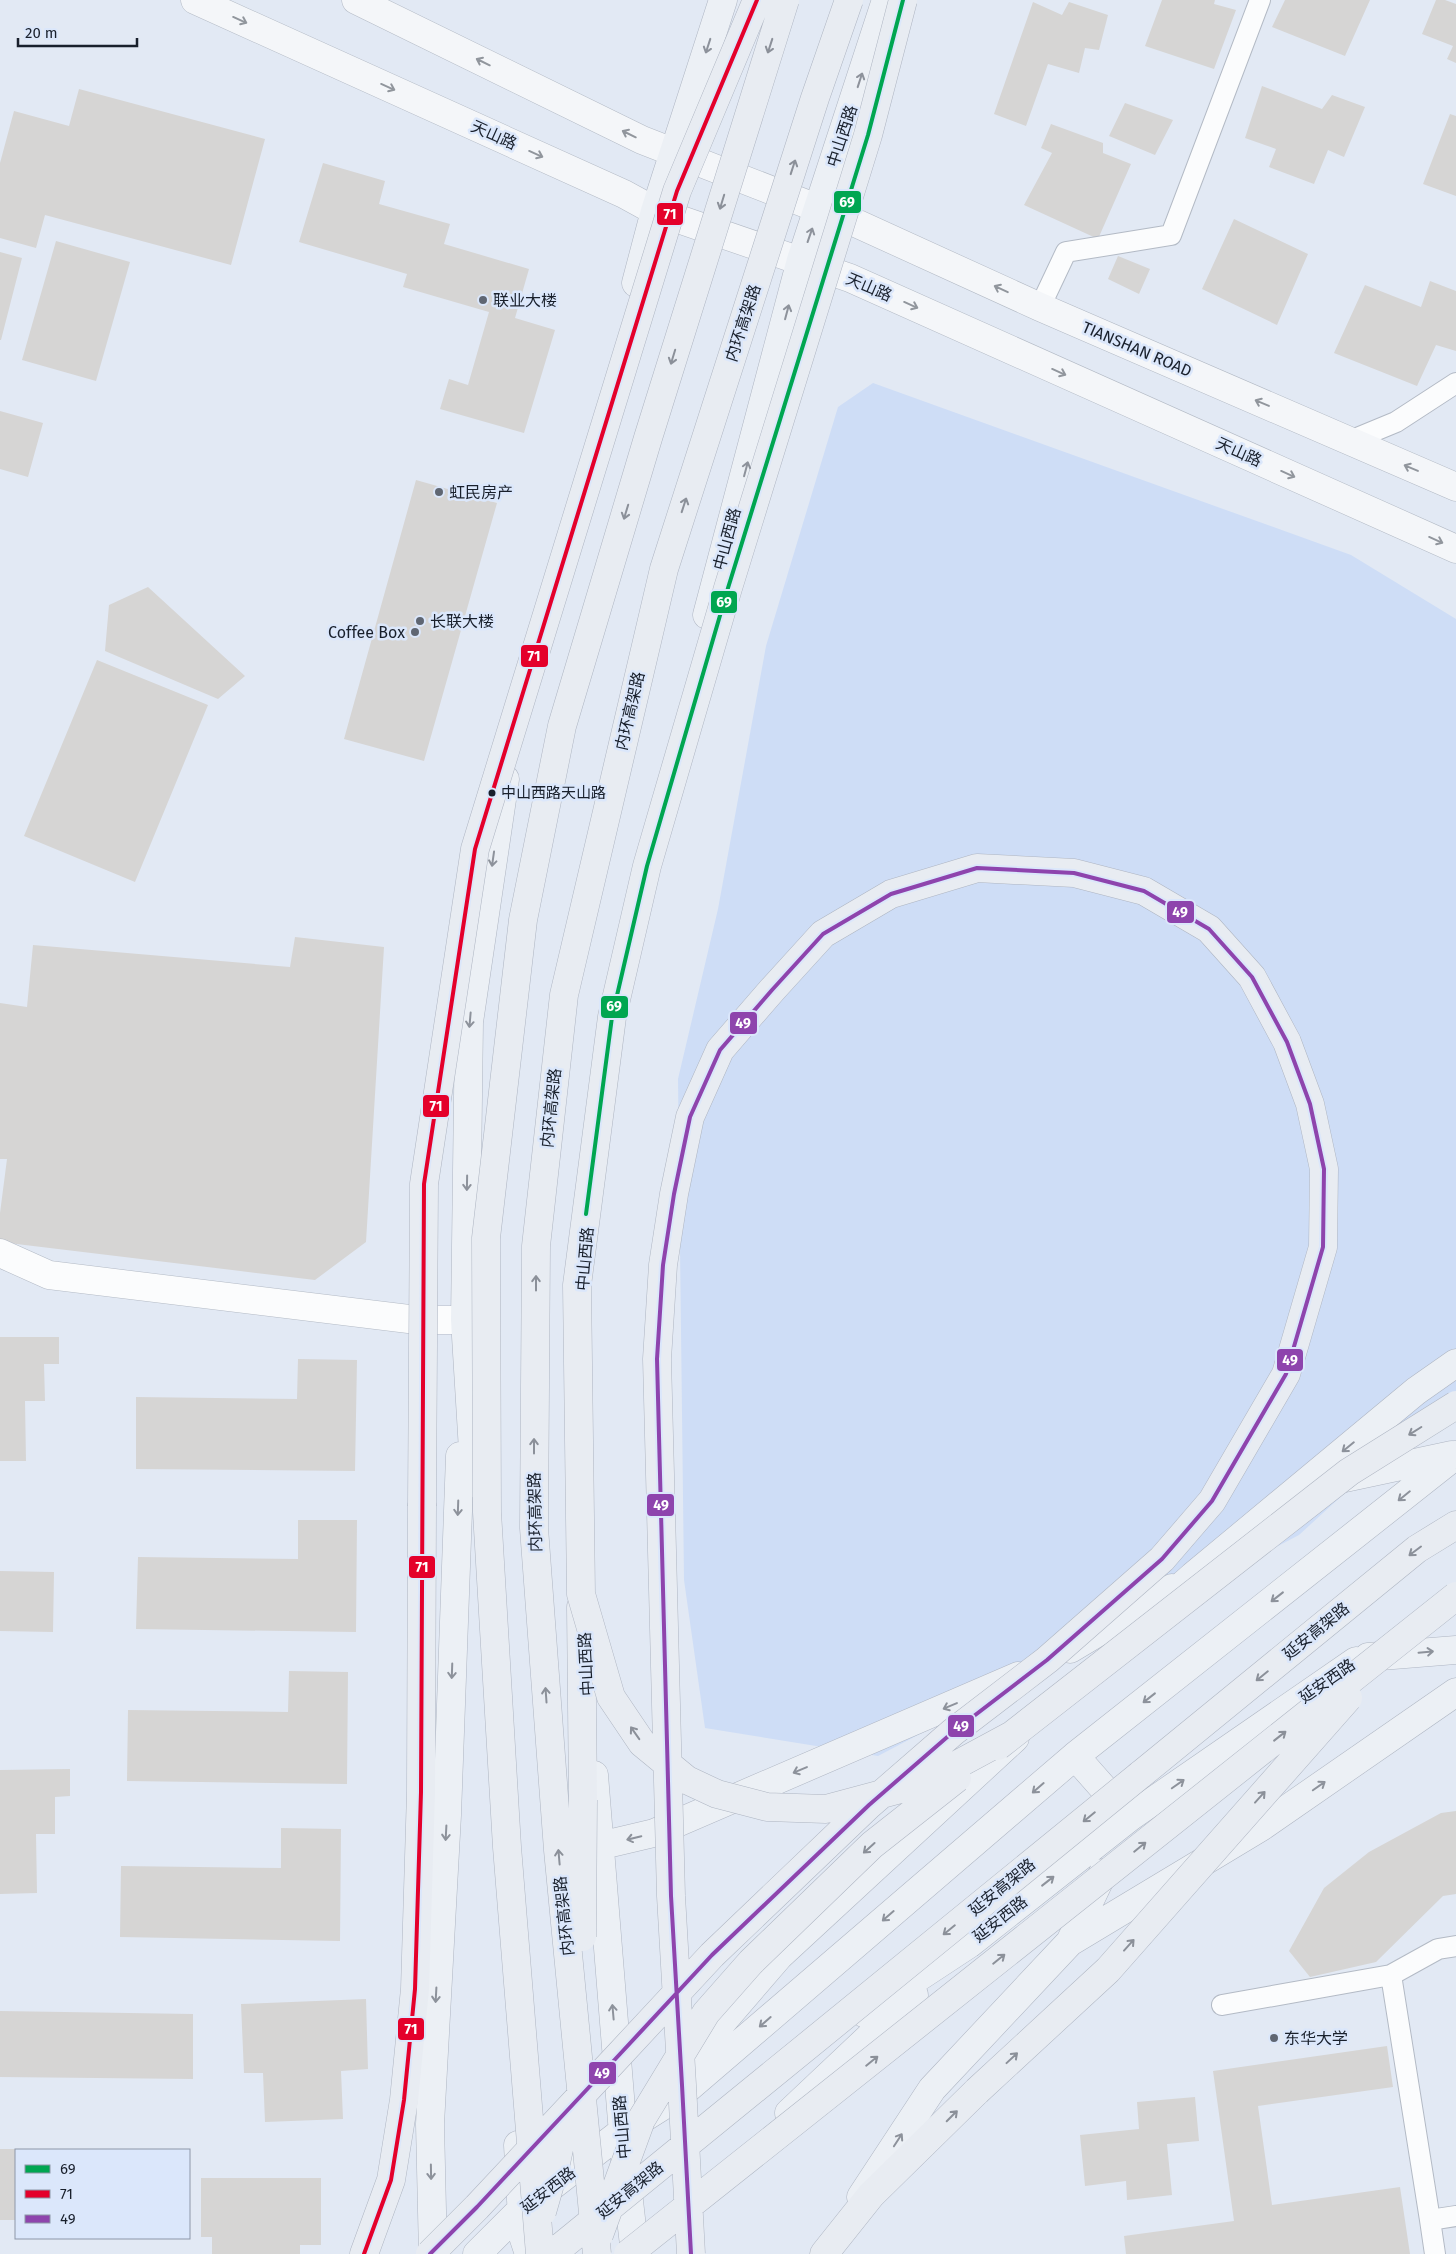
<svg xmlns="http://www.w3.org/2000/svg" width="1456" height="2254" font-family="'Fira Sans','Noto Sans SC',sans-serif">
  <style>
    .green { fill: #ceddf6 }
    .building { fill: #d6d5d4 }
    .lines { fill: none; stroke-linecap: round; stroke-linejoin: round }
    .service-casing { stroke: #b3bac5; stroke-width: 22 }
    .minor-casing { stroke: #b3bac5; stroke-width: 29 }
    .secondary-casing { stroke: #b3bac5; stroke-width: 29 }
    .primary-casing { stroke: #aeb5c2; stroke-width: 29 }
    .trunk-casing { stroke: #aeb5c2; stroke-width: 29 }
    .service { stroke: #fbfcfd; stroke-width: 20 }
    .minor { stroke: #fbfcfd; stroke-width: 28 }
    .secondary { stroke: #f4f6f9; stroke-width: 28 }
    .primary { stroke: #ecf0f5; stroke-width: 28 }
    .trunk { stroke: #e8ecf2; stroke-width: 28 }
    .trunk-bridge-casing { stroke: #aeb5c2; stroke-width: 29; stroke-linecap: butt }
    .trunk-bridge { stroke: #e8ecf2; stroke-width: 28 }
    .bus-1-casing { stroke: #dbe7fb; stroke-width: 8 }
    .bus-2-casing { stroke: #dbe7fb; stroke-width: 8 }
    .bus-3-casing { stroke: #dbe7fb; stroke-width: 8 }
    .bus-1 { stroke: #00a651; stroke-width: 4 }
    .bus-2 { stroke: #e4002b; stroke-width: 4 }
    .bus-3 { stroke: #8e44ad; stroke-width: 4 }
    .oneway { stroke: #91969d }
    .oneway2 { stroke: #8d929b }
    .oneway3 { stroke: #8b9099 }
    .poi-dot { fill: #5f6672; stroke: #dbe7fb; stroke-width: 2 }
    .bus-dot { fill: #19202c; stroke: #dbe7fb; stroke-width: 2 }
    .labels { text-anchor: middle; dominant-baseline: central; stroke-width: 5; stroke-linejoin: round; paint-order: stroke }
    .bus-label { font-size: 15px; fill: #19202c; stroke: #dbe7fb; text-anchor: start }
    .street-label { font-size: 16px; fill: #19202c; stroke: #dbe7fb }
    .poi-label { font-size: 16px; fill: #19202c; stroke: #dbe7fb; text-anchor: start }
    .line-badge { stroke: #dbe7fb; stroke-width: 2 }
    .badge-label { font-size: 14px; text-anchor: middle; font-weight: bold; fill: #fff }
  </style>
  <rect width="100%" height="100%" fill="#e2e9f4"/>
  <path class="green" d="M873 383 1351 555 1456 619V1391L1299 1535 878 1756 705 1728 684 1580 678 1079 718 909 766 646 838 407Z"/>
  <path class="building" d="M1162 0H1215L1214 4 1236 10 1214 69 1145 46Z
    M1285 0H1370L1345 56 1272 27Z
    M1436 0H1445L1456 4V63L1447 59 1453 46 1422 34Z
    M1033 2 1062 15 1069 2 1108 15 1099 50 1085 48 1079 73 1048 64 1026 126 994 114Z
    M1262 86 1322 109 1332 95 1365 107 1344 157 1328 150 1314 184 1269 167 1276 149 1245 138Z
    M79 89 265 139 231 265 45 215 36 248 0 238V163L14 111 69 126Z
    M1125 103 1173 120 1155 155 1109 136Z
    M1450 114 1456 116V196L1423 184Z
    M1051 124 1103 143V153L1131 164 1098 239 1024 205 1052 153 1041 148Z
    M323 163 385 181 379 204 450 224 444 244 529 269 515 318 555 330 524 433 440 409 449 379 468 385 489 312 403 287 407 274 299 242Z
    M1234 219 1308 254 1277 325 1202 289Z
    M56 241 130 262 96 381 22 360Z
    M0 252 22 258 1 340H0Z
    M1118 256 1150 269 1139 294 1108 279Z
    M1430 281 1456 291V351L1436 345 1417 386 1334 353 1365 285 1421 307Z
    M0 411 43 423 28 477 0 469Z
    M416 480 497 503 424 761 344 739Z
    M148 587 245 676 218 699 105 651 109 605Z
    M97 660 208 705 135 882 24 836Z
    M295 937 384 947 366 1242 315 1280 0 1242V1213L7 1159H0V1003L27 1007 33 945 290 967Z
    M0 1337H59V1364H44L45 1401H25L26 1461H0Z
    M298 1359 357 1360 355 1471 136 1469V1397L297 1399Z
    M298 1520H357L356 1632 136 1629 138 1557 298 1559Z
    M0 1571 54 1572 53 1632 0 1631Z
    M289 1671 348 1672 347 1784 127 1781 128 1710 288 1712Z
    M70 1769V1796L55 1797V1834H36L37 1893 0 1894V1770Z
    M1456 1811V1894L1443 1896 1376 1962 1310 1977 1289 1951 1324 1888 1369 1852 1441 1813Z
    M281 1828 341 1829 340 1941 120 1937 121 1866 281 1868Z
    M366 1999 368 2069 341 2071 343 2119 265 2122 263 2073H244L241 2004Z
    M0 2011 193 2014V2079L0 2077Z
    M1387 2046 1393 2087 1258 2106 1272 2205 1400 2187 1410 2254H1126L1124 2236 1234 2221 1213 2071Z
    M1195 2097 1199 2141 1167 2144 1172 2195 1127 2200 1126 2181 1085 2186 1080 2135 1139 2129 1137 2102Z
    M0 2149H16V2220H0Z
    M201 2178H321V2245H300V2254H212V2237H201Z"/>
  <g class="lines">
    <g class="service-casing">
      <path id="service" d="M1040 307 1066 252 1171 235 1260 0
        M1350 441 1396 422 1456 383
        M1456 1946 1438 1949 1391 1975 1430 2220 1456 2216
        M1222 2005 1391 1975
        M1430 2220 1435 2254"/>
    </g>
    <g class="minor-casing">
      <path id="minor" d="M0 1253 49 1275 417 1320H465"/>
    </g>
    <g class="secondary-casing">
      <path id="secondary" d="M195 0 624 194 655 211 850 278 1456 549
        M356 0 642 140 858 224 1040 307 1456 487"/>
    </g>
    <g class="primary-casing">
      <path id="primary" d="M636 283 655 211 723 0
        M707 615 801 260 886 0
        M1340 1479 1452 1455
        M475 1483 465 1320 469 1022 505 779
        M1159 1606 1193 1576 1416 1391 1456 1363
        M1070 1649 1172 1588
        M1368 1657 1456 1650
        M1075 1756 1127 1815
        M594 1775 627 2183 635 2254
        M599 1846 654 1833 1018 1676
        M1070 1942 1261 1827 1456 1692
        M864 2013 969 1944 1130 1817 1356 1661
        M681 2070 779 1956 1015 1738
        M789 2113 914 1995
        M518 2145 523 2236 529 2254
        M861 2197 932 2089 1070 1942 1103 1873
        M433 2254 430 2124 447 1815 460 1456
        M477 2254 522 2209 623 2131 680 2095 1075 1756 1456 1455"/>
    </g>
    <g class="trunk-casing">
      <path id="trunk" d="M581 1607 583 1800
        M1140 1775 1417 1549 1456 1525
        M364 2254 391 2180 404 2100 415 1989 421 1792 422 1506
        M824 2254 871 2195 977 2091"/>
    </g>
    <use href="#service" class="service"/>
    <use href="#minor" class="minor"/>
    <use href="#secondary" class="secondary"/>
    <use href="#primary" class="primary"/>
    <use href="#trunk" class="trunk"/>
    <g class="trunk-bridge-casing">
      <path id="trunk-bridge" d="M903 0 868 135 728 588 647 866 612 1017 577 1285 581 1594 611 1697 642 1743 687 1780 717 1794 767 1807 826 1809 923 1783 1012 1735
        M422 1506 424 1184 475 849 677 191 757 0
        M998 1746 1349 1472 1456 1405
        M582 1937 583 1800
        M977 2091 1108 1970 1348 1698
        M542 2212 556 2163 567 2111
        M599 2235 641 2120 706 2013 751 1962 872 1845 957 1778
        M430 2254 477 2207 620 2054 712 1955 869 1805 953 1732 1047 1660 1162 1559 1212 1501 1286 1374 1323 1247 1324 1169 1310 1104 1287 1042 1252 977 1209 929 1144 891 1074 873 977 868 891 894 823 934 772 990 720 1050 690 1117 674 1194 663 1265 657 1359 671 1896 682 2085 691 2254
        M540 2254 507 1847 487 1512 486 1238 523 920 562 726 648 438 785 0
        M552 2254 1140 1775
        M597 2254 558 1850 534 1528 536 1246 564 995 664 569 815 98 849 0
        M628 2254 1456 1596"/>
    </g>
    <use href="#trunk-bridge" class="trunk-bridge"/>
    <g class="bus-1-casing">
      <path id="bus-1" d="M586 1214 612 1017 647 866 728 588 868 135 903 0"/>
    </g>
    <g class="bus-2-casing">
      <path id="bus-2" d="M364 2254 391 2180 404 2100 415 1989 421 1792 424 1184 475 849 677 191 757 0"/>
    </g>
    <g class="bus-3-casing">
      <path id="bus-3" d="M430 2254 477 2207 620 2054 712 1955 869 1805 953 1732 1047 1660 1162 1559 1212 1501 1286 1374 1323 1247 1324 1169 1310 1104 1287 1042 1252 977 1209 929 1144 891 1074 873 977 868 891 894 823 934 772 990 720 1050 690 1117 674 1194 663 1265 657 1359 671 1896 682 2085 691 2254"/>
    </g>
    <use href="#bus-1" class="bus-1"/>
    <use href="#bus-2" class="bus-2"/>
    <use href="#bus-3" class="bus-3"/>
  </g>
  <defs><path id="oneway-shaft" d="M-6 0H5M1.5-3L5.5 0L1.5 3" fill="none" stroke-width="1.6" stroke-linecap="round" stroke-linejoin="round" transform="scale(1.25)"/></defs>
  <g class="oneway">
    <use href="#oneway-shaft" transform="translate(240 20) rotate(24)"/>
    <use href="#oneway-shaft" transform="translate(483 62) rotate(-154)"/>
    <use href="#oneway-shaft" transform="translate(388 87) rotate(24)"/>
    <use href="#oneway-shaft" transform="translate(629 134) rotate(-154)"/>
    <use href="#oneway-shaft" transform="translate(536 154) rotate(24)"/>
    <use href="#oneway-shaft" transform="translate(1001 289) rotate(-155)"/>
    <use href="#oneway-shaft" transform="translate(911 305) rotate(24)"/>
    <use href="#oneway-shaft" transform="translate(1059 372) rotate(24)"/>
    <use href="#oneway-shaft" transform="translate(1262 403) rotate(-157)"/>
    <use href="#oneway-shaft" transform="translate(1411 468) rotate(-157)"/>
    <use href="#oneway-shaft" transform="translate(1288 474) rotate(24)"/>
    <use href="#oneway-shaft" transform="translate(1436 540) rotate(24)"/>
  </g>
  <g class="oneway2">
    <use href="#oneway-shaft" transform="translate(708 46) rotate(108)"/>
    <use href="#oneway-shaft" transform="translate(860 80) rotate(-72)"/>
    <use href="#oneway-shaft" transform="translate(810 235) rotate(-71)"/>
    <use href="#oneway-shaft" transform="translate(787 312) rotate(-75)"/>
    <use href="#oneway-shaft" transform="translate(746 469) rotate(-75)"/>
    <use href="#oneway-shaft" transform="translate(493 859) rotate(98)"/>
    <use href="#oneway-shaft" transform="translate(470 1020) rotate(95)"/>
    <use href="#oneway-shaft" transform="translate(467 1183) rotate(91)"/>
    <use href="#oneway-shaft" transform="translate(1348 1447) rotate(141)"/>
    <use href="#oneway-shaft" transform="translate(1404 1496) rotate(141)"/>
    <use href="#oneway-shaft" transform="translate(458 1508) rotate(92)"/>
    <use href="#oneway-shaft" transform="translate(1277 1597) rotate(142)"/>
    <use href="#oneway-shaft" transform="translate(1426 1652) rotate(-5)"/>
    <use href="#oneway-shaft" transform="translate(452 1671) rotate(92)"/>
    <use href="#oneway-shaft" transform="translate(1149 1698) rotate(142)"/>
    <use href="#oneway-shaft" transform="translate(950 1706) rotate(157)"/>
    <use href="#oneway-shaft" transform="translate(800 1770) rotate(157)"/>
    <use href="#oneway-shaft" transform="translate(1178 1784) rotate(-35)"/>
    <use href="#oneway-shaft" transform="translate(1319 1786) rotate(-35)"/>
    <use href="#oneway-shaft" transform="translate(1038 1788) rotate(139)"/>
    <use href="#oneway-shaft" transform="translate(446 1833) rotate(93)"/>
    <use href="#oneway-shaft" transform="translate(634 1838) rotate(167)"/>
    <use href="#oneway-shaft" transform="translate(1048 1881) rotate(-38)"/>
    <use href="#oneway-shaft" transform="translate(888 1916) rotate(139)"/>
    <use href="#oneway-shaft" transform="translate(436 1995) rotate(93)"/>
    <use href="#oneway-shaft" transform="translate(613 2012) rotate(-95)"/>
    <use href="#oneway-shaft" transform="translate(765 2022) rotate(139)"/>
    <use href="#oneway-shaft" transform="translate(898 2140) rotate(-57)"/>
    <use href="#oneway-shaft" transform="translate(431 2172) rotate(89)"/>
  </g>
  <g class="oneway3">
    <use href="#oneway-shaft" transform="translate(770 46) rotate(108)"/>
    <use href="#oneway-shaft" transform="translate(793 167) rotate(-72)"/>
    <use href="#oneway-shaft" transform="translate(722 202) rotate(107)"/>
    <use href="#oneway-shaft" transform="translate(673 357) rotate(107)"/>
    <use href="#oneway-shaft" transform="translate(684 505) rotate(-72)"/>
    <use href="#oneway-shaft" transform="translate(626 512) rotate(107)"/>
    <use href="#oneway-shaft" transform="translate(536 1283) rotate(-90)"/>
    <use href="#oneway-shaft" transform="translate(1415 1431) rotate(148)"/>
    <use href="#oneway-shaft" transform="translate(534 1446) rotate(-90)"/>
    <use href="#oneway-shaft" transform="translate(1415 1551) rotate(143)"/>
    <use href="#oneway-shaft" transform="translate(1262 1676) rotate(141)"/>
    <use href="#oneway-shaft" transform="translate(546 1695) rotate(-94)"/>
    <use href="#oneway-shaft" transform="translate(635 1733) rotate(-125)"/>
    <use href="#oneway-shaft" transform="translate(1280 1736) rotate(-38)"/>
    <use href="#oneway-shaft" transform="translate(1260 1797) rotate(-48)"/>
    <use href="#oneway-shaft" transform="translate(1089 1817) rotate(141)"/>
    <use href="#oneway-shaft" transform="translate(1140 1847) rotate(-39)"/>
    <use href="#oneway-shaft" transform="translate(869 1848) rotate(138)"/>
    <use href="#oneway-shaft" transform="translate(559 1857) rotate(-95)"/>
    <use href="#oneway-shaft" transform="translate(949 1930) rotate(141)"/>
    <use href="#oneway-shaft" transform="translate(1129 1945) rotate(-48)"/>
    <use href="#oneway-shaft" transform="translate(999 1959) rotate(-39)"/>
    <use href="#oneway-shaft" transform="translate(1012 2058) rotate(-43)"/>
    <use href="#oneway-shaft" transform="translate(872 2061) rotate(-39)"/>
    <use href="#oneway-shaft" transform="translate(952 2116) rotate(-45)"/>
  </g>
  <g class="poi-dot">
    <circle cx="483" cy="300" r="5"/>
    <circle cx="439" cy="492" r="5"/>
    <circle cx="420" cy="621" r="5"/>
    <circle cx="415" cy="632" r="5"/>
    <circle cx="1274" cy="2038" r="5"/>
  </g>
  <circle class="bus-dot" cx="492" cy="793" r="4.5"/>
  <g class="labels">
    <g class="bus-label">
      <text x="501" y="793">中山西路天山路</text>
    </g>
    <g class="street-label">
      <text transform="translate(494 135) rotate(24)">天山路</text>
      <text transform="translate(842 136) rotate(-72)">中山西路</text>
      <text transform="translate(869 287) rotate(23)">天山路</text>
      <text transform="translate(743 323) rotate(-72)">内环高架路</text>
      <text transform="translate(1137 349) rotate(23)">TIANSHAN ROAD</text>
      <text transform="translate(1239 452) rotate(24)">天山路</text>
      <text transform="translate(727 539) rotate(-75)">中山西路</text>
      <text transform="translate(630 711) rotate(-77)">内环高架路</text>
      <text transform="translate(551 1108) rotate(-84)">内环高架路</text>
      <text transform="translate(585 1259) rotate(-85)">中山西路</text>
      <text transform="translate(535 1512) rotate(-91)">内环高架路</text>
      <text transform="translate(1316 1631) rotate(-39)">延安高架路</text>
      <text transform="translate(586 1664) rotate(-93)">中山西路</text>
      <text transform="translate(1327 1681) rotate(-35)">延安西路</text>
      <text transform="translate(1002 1887) rotate(-39)">延安高架路</text>
      <text transform="translate(564 1916) rotate(-96)">内环高架路</text>
      <text transform="translate(1000 1919) rotate(-38)">延安西路</text>
      <text transform="translate(622 2127) rotate(-95)">中山西路</text>
      <text transform="translate(548 2190) rotate(-38)">延安西路</text>
      <text transform="translate(630 2190) rotate(-39)">延安高架路</text>
    </g>
    <g class="poi-label">
      <text x="493" y="300">联业大楼</text>
      <text x="449" y="492">虹民房产</text>
      <text x="430" y="621">长联大楼</text>
      <text x="405" y="632" text-anchor="end">Coffee Box</text>
      <text x="1284" y="2038">东华大学</text>
    </g>
  </g>
  <g class="line-badge">
    <rect x="833" y="190" width="29" height="24" rx="5" fill="#00a651"/>
    <rect x="656" y="202" width="28" height="24" rx="5" fill="#e4002b"/>
    <rect x="710" y="590" width="28" height="24" rx="5" fill="#00a651"/>
    <rect x="520" y="644" width="29" height="24" rx="5" fill="#e4002b"/>
    <rect x="1166" y="900" width="29" height="24" rx="5" fill="#8e44ad"/>
    <rect x="600" y="995" width="29" height="24" rx="5" fill="#00a651"/>
    <rect x="729" y="1011" width="29" height="24" rx="5" fill="#8e44ad"/>
    <rect x="422" y="1094" width="28" height="24" rx="5" fill="#e4002b"/>
    <rect x="1276" y="1348" width="28" height="24" rx="5" fill="#8e44ad"/>
    <rect x="646" y="1493" width="29" height="24" rx="5" fill="#8e44ad"/>
    <rect x="408" y="1555" width="28" height="24" rx="5" fill="#e4002b"/>
    <rect x="947" y="1714" width="28" height="24" rx="5" fill="#8e44ad"/>
    <rect x="397" y="2017" width="28" height="24" rx="5" fill="#e4002b"/>
    <rect x="588" y="2061" width="29" height="24" rx="5" fill="#8e44ad"/>
  </g>
  <g class="badge-label">
    <text x="847" y="207">69</text>
    <text x="670" y="219">71</text>
    <text x="724" y="607">69</text>
    <text x="534" y="661">71</text>
    <text x="1180" y="917">49</text>
    <text x="614" y="1011">69</text>
    <text x="743" y="1028">49</text>
    <text x="436" y="1111">71</text>
    <text x="1290" y="1365">49</text>
    <text x="661" y="1510">49</text>
    <text x="422" y="1572">71</text>
    <text x="961" y="1731">49</text>
    <text x="411" y="2034">71</text>
    <text x="602" y="2078">49</text>
  </g>
  <rect x="15" y="2149" width="175" height="90" fill="#dbe7fb" stroke="#8d97a8"/>
  <rect x="25" y="2165" width="25" height="8" fill="#00a651" stroke="#8d97a8"/>
  <text x="60" y="2174" font-size="15" fill="#19202c">69</text>
  <rect x="25" y="2190" width="25" height="8" fill="#e4002b" stroke="#8d97a8"/>
  <text x="60" y="2199" font-size="15" fill="#19202c">71</text>
  <rect x="25" y="2215" width="25" height="8" fill="#8e44ad" stroke="#8d97a8"/>
  <text x="60" y="2224" font-size="15" fill="#19202c">49</text>
  <path d="M18 38v8h119v-8" fill="none" stroke="#19202c" stroke-width="2.5"/>
  <text x="25" y="38" font-size="15" fill="#19202c" stroke="#dbe7fb" stroke-width="4" paint-order="stroke">20 m</text>
</svg>
